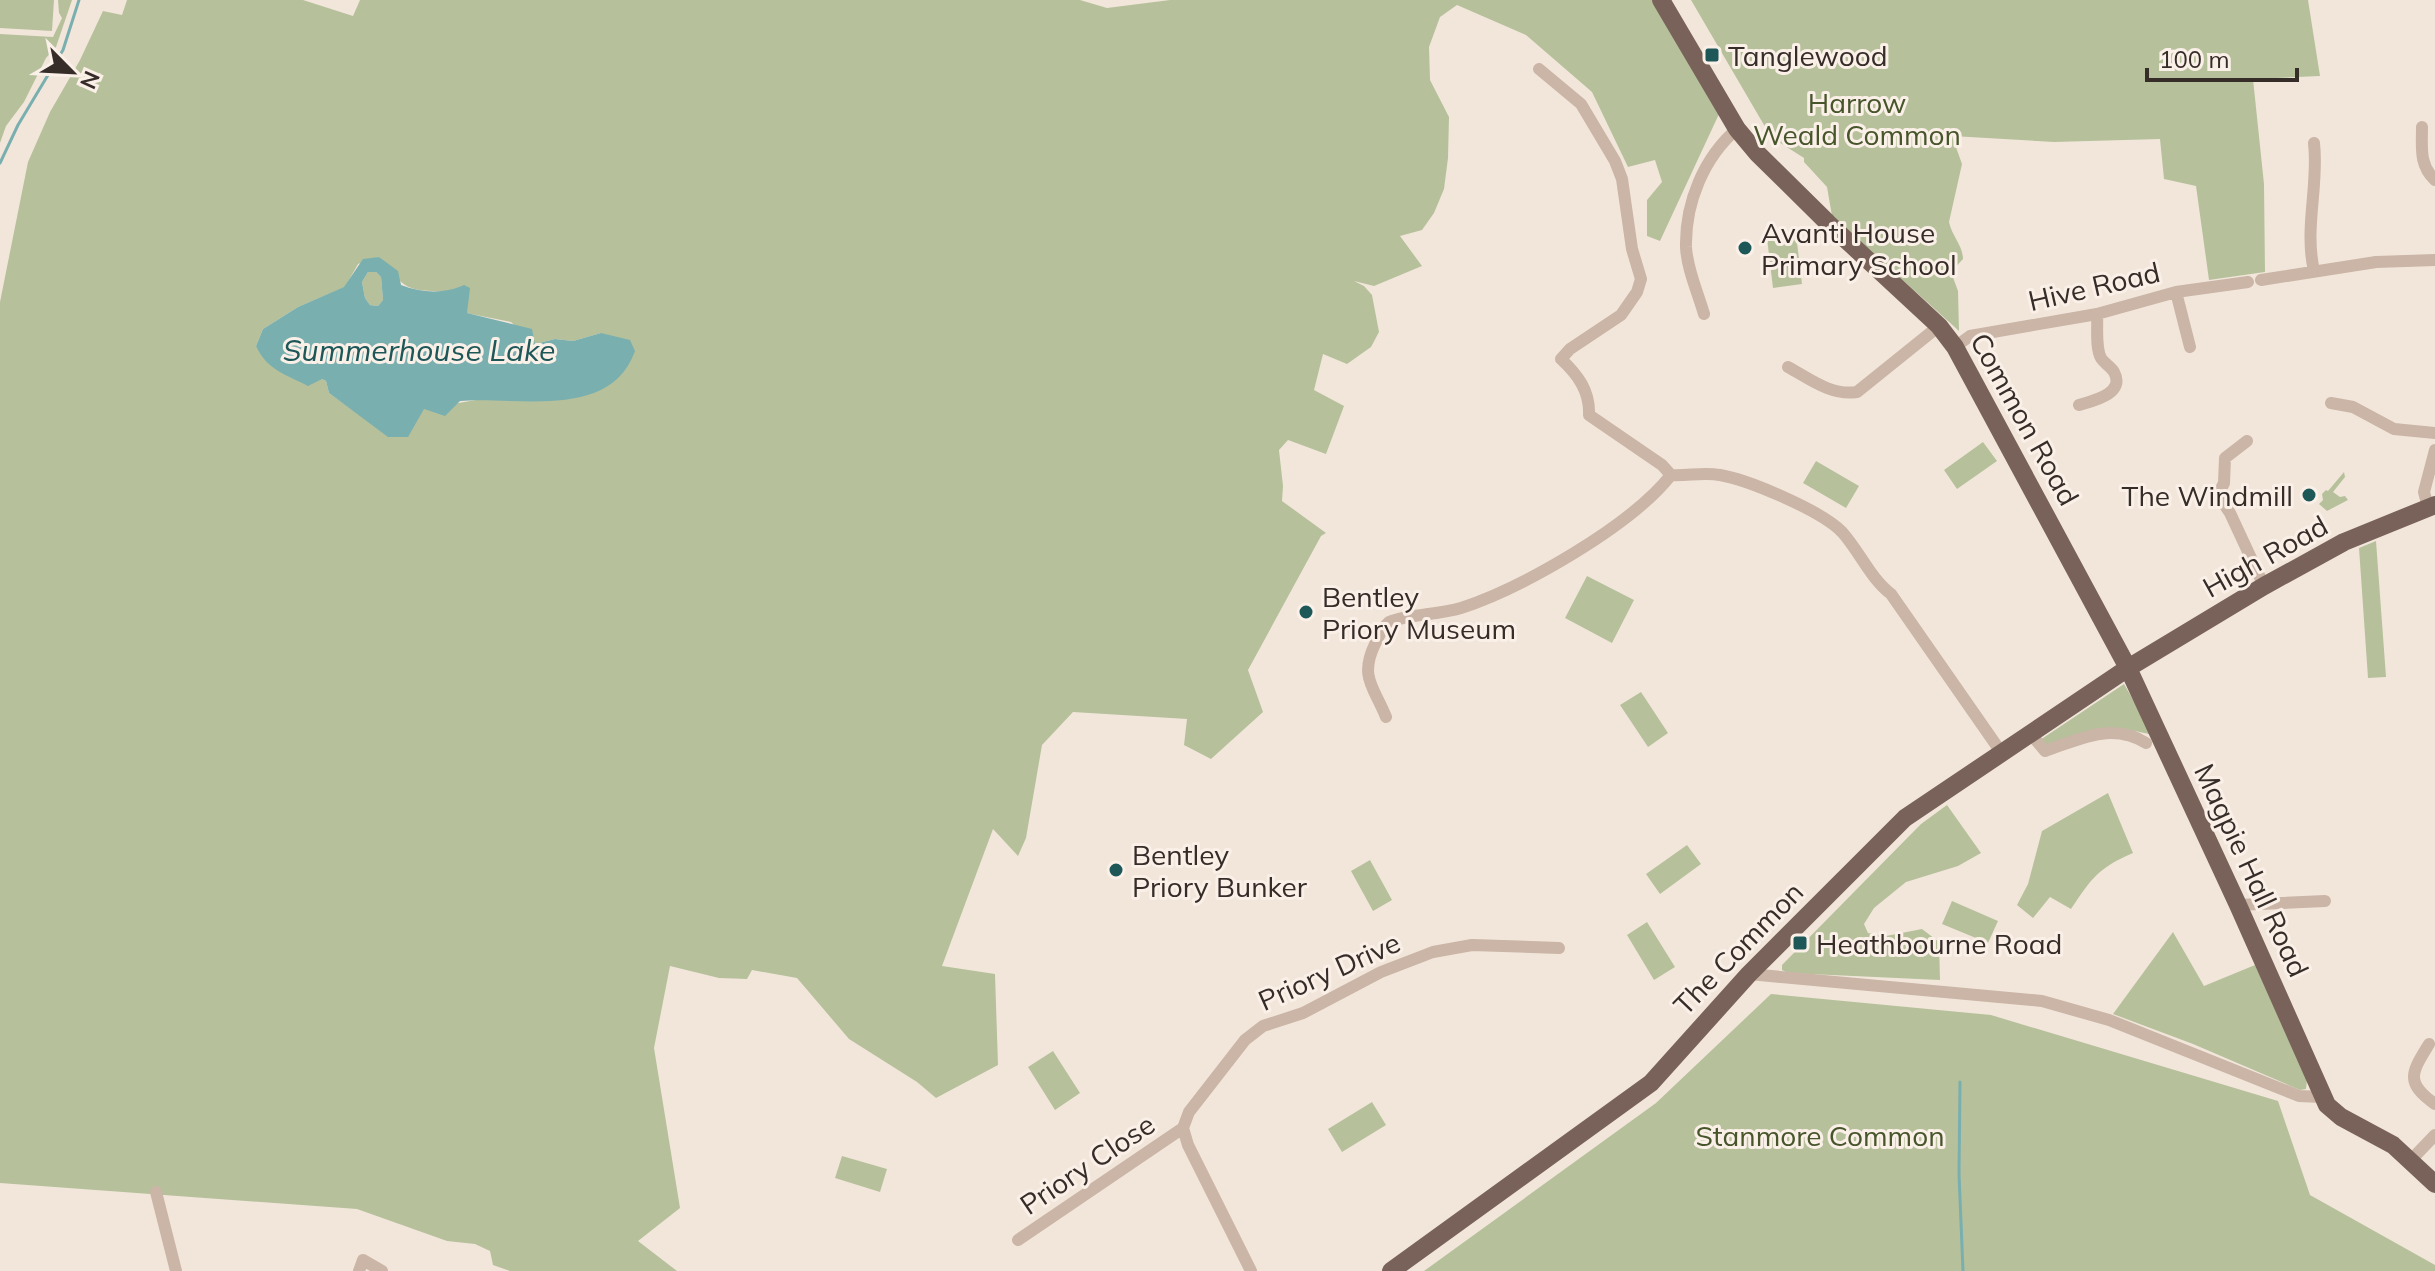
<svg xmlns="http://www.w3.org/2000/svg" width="2435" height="1271" font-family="Mulish,sans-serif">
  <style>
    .green { fill: #b6c19b; fill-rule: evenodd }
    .water { fill: #7aafaf; fill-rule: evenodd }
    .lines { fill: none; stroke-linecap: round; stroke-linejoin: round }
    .stream { stroke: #7aafaf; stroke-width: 3 }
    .street { stroke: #cab5a7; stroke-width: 12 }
    .primary { stroke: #796259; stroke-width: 18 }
    .poi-dot { fill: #1d5758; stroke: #faf0e8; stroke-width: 3 }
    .labels { text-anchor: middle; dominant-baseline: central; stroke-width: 6; stroke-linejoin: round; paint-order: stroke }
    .poi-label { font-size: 28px; fill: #362c28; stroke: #faf0e8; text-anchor: start }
    .park-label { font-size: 28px; fill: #47552b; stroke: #faf0e8 }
    .street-label { font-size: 28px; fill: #362c28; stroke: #faf0e8 }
    .water-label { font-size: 30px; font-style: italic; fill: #1d5758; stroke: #faf0e8 }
  </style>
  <rect width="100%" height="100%" fill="#f2e6db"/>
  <path class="green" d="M0 0H54L52 31 0 28Z
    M58 0H72L56 47 46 58 24 102 6 126 0 143V34L53 37 62 18 59 13Z
    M127 0H303L353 16 360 0H1080L1107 8 1170 0H1652L1719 114 1660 241 1647 236V200L1662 182 1655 160 1628 167 1592 92 1526 35 1457 5 1440 17 1429 47 1430 80 1449 117 1448 158 1444 189 1434 213 1422 230 1400 236 1422 266 1374 286 1354 281 1364 286 1372 295 1379 332 1371 347 1347 364 1323 354 1314 390 1344 406 1326 454 1288 440 1279 450 1283 486 1282 501 1326 533 1321 536 1248 670 1263 712 1211 759 1184 745 1187 719 1073 712 1042 745 1026 838 1018 856 993 829 942 966 995 974 998 1065 936 1098 917 1082 849 1039 797 978 752 970 747 979 719 978 670 966 654 1048 680 1208 638 1241 677 1271H510L493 1265 490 1251 475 1244 447 1241 357 1209 0 1183V302L28 162 50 112 80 60 103 11 122 15ZM379 257C407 292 407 291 452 291L466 305V313L511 322 535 344 555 339 573 341 601 333 476 400 424 409 354 411 329 393 326 381 256 346 263 329 298 307 345 287 358 264Z
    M1691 0H2308L2320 76 2253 79 2264 184 2265 272 2209 280 2196 186 2164 179 2160 139 2054 142 1952 136 1962 164 1949 222C1952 236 1963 246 1963 259L1951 272 1958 291 1959 331 1832 216 1827 187 1804 162V158L1771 137Z
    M1796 234 1802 284 1773 288 1767 238Z
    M368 272H376L381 277 383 300 378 306 370 305 365 298 362 282Z
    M1983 442 1997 461 1957 489 1944 470Z
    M1816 461 1859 486 1846 508 1803 483Z
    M2344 472 2345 477 2333 492 2340 497 2345 496 2348 500 2327 511 2319 504 2323 500 2322 494 2326 490 2328 491Z
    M2376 541 2386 677 2368 678 2359 548Z
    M1587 576 1634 600 1612 643 1565 618Z
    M2124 684 2150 729 2149 734 2125 729 2047 745 2040 740Z
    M1641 692 1668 733 1648 747 1620 705Z
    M2108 793 2133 853C2098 868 2092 878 2071 909L2050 897 2033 918 2017 905 2028 884 2042 831Z
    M1947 805 1981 853 1958 866 1906 882 1874 908 1864 924 1868 933 1886 936 1922 929 1939 942 1940 980 1788 973 1782 970V965L1921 824Z
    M1687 845 1701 864 1660 894 1646 874Z
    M1370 860 1392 900 1373 911 1351 871Z
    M1952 901 1998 921 1988 943 1942 924Z
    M1647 922 1675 967 1654 980 1627 935Z
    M2173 932 2204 986 2255 965 2307 1080 2306 1089 2300 1090 2193 1044 2113 1014Z
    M1771 994 1991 1015 2278 1101 2310 1195 2435 1265V1271H1424L1656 1103Z
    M1053 1051 1080 1093 1055 1110 1028 1067Z
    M1372 1102 1386 1125 1342 1152 1328 1129Z
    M842 1156 887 1169 880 1192 835 1178Z"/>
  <path class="water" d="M379 257 398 271 401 285C421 293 445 294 464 285L470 288 467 313 532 329 535 344 555 339 573 341 601 333 630 340 635 351C610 421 517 396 460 401L445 416 424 409 408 437H388L329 393 326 381 322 379 308 386C285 374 267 370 256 346L263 329 298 307 344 287 363 259ZM368 272H376L381 277 383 300 378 306 370 305 365 298 362 282Z"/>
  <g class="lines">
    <path class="stream" d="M0 163 18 125 63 50 79 0
      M1960 1082 1959 1174 1963 1271"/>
    <path class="street" d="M1539 69 1581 104 1615 161 1622 179 1632 249 1641 279 1637 292 1621 315 1570 349 1561 359C1578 375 1590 391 1589 415L1662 465 1671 475
      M2422 127C2422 148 2419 165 2435 180
      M2314 271C2304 227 2319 186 2314 143
      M2261 280 2376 262 2435 260
      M2176 292 2190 347
      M1704 314C1698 293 1687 269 1686 247 1685 203 1704 157 1737 129
      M1955 347 1970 336 2097 314 2176 292 2248 282
      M1788 367C1810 379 1831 396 1857 392L1939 326
      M2331 403 2353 407 2394 429 2435 433
      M2079 405C2092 401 2126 394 2114 372 2111 367 2104 363 2101 358 2095 347 2098 326 2097 314
      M2247 441 2225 458 2224 483 2218 495 2230 513 2264 586
      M2428 507 2424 492 2435 450
      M1386 717C1374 687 1359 677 1375 644 1379 636 1382 628 1389 622 1409 614 1438 615 1461 608 1522 588 1631 526 1671 475 1687 476 1704 472 1720 475 1749 480 1822 511 1842 532 1860 552 1870 578 1891 594L2001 752
      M2030 733 2045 751C2079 739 2112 722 2146 743
      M2238 905 2325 901
      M1749 974 2042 1001 2109 1020 2299 1096 2322 1097
      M2429 1044C2412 1072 2404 1082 2435 1104
      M2411 1160 2435 1135
      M156 1192 176 1271
      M1018 1240 1183 1128
      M359 1271 363 1260 382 1271
      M1251 1271 1188 1145 1183 1128 1189 1112 1245 1040 1263 1026 1303 1013 1381 972 1433 952 1472 945 1559 948"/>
    <path class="primary" d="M1661 0 1737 129 1757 153 1828 223 1939 326 1955 347 2128 668 2238 905 2327 1105 2341 1117 2393 1145 2435 1184
      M1391 1271 1651 1083 1749 974 1905 818 2128 668 2264 586 2344 542 2435 505"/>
  </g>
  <g class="poi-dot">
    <rect x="1704" y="47" width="16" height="16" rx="4"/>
    <circle cx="1745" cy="248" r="8"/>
    <circle cx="2309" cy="495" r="8"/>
    <circle cx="1306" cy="612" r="8"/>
    <circle cx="1116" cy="870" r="8"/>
    <rect x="1792" y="935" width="16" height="16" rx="4"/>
  </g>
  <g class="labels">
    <g class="poi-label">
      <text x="1728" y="55">Tanglewood</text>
      <text x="1761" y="232">Avanti House<tspan x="1761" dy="32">Primary School</tspan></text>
      <text x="2293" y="495" text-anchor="end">The Windmill</text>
      <text x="1322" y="596">Bentley<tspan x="1322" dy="32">Priory Museum</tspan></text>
      <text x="1132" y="854">Bentley<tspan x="1132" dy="32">Priory Bunker</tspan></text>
      <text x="1816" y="943">Heathbourne Road</text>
    </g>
    <g class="park-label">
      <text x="1857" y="102">Harrow<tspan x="1857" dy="32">Weald Common</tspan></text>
      <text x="1820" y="1135">Stanmore Common</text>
    </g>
    <g class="street-label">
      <text transform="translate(2094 286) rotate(-13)">Hive Road</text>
      <text transform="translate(2025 419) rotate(61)">Common Road</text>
      <text transform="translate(2265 556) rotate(-29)">High Road</text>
      <text transform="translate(2252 870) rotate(65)">Magpie Hall Road</text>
      <text transform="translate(1738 948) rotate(-46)">The Common</text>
      <text transform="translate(1329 971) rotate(-24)">Priory Drive</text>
      <text transform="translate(1087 1164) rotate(-34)">Priory Close</text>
    </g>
    <g class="water-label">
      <text x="419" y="350">Summerhouse Lake</text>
    </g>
  </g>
  <g transform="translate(72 72) rotate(114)" stroke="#faf0e8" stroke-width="6" paint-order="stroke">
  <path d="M0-6L14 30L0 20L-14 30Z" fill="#362c28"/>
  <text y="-12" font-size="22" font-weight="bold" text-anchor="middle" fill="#362c28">N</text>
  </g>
  <path d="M2147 68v12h150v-12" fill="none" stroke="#362c28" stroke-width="4"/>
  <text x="2159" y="68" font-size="24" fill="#362c28" stroke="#faf0e8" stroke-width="6" paint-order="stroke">100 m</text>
</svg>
